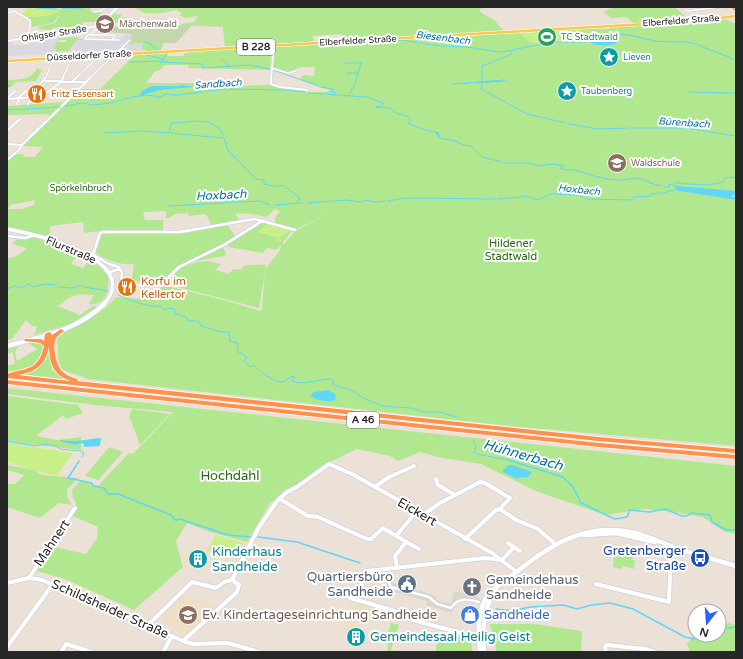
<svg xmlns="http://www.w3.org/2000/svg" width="743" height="659" font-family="'Varela Round',sans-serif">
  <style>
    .industrial { fill: #dbd8e2 }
    .education { fill: #efdfc4 }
    .green { fill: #b1e78e; fill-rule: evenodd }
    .cemetery { fill: #c3d6ac }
    .pitch { fill: #c9ef88 }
    .plaza { fill: #dbd5ce }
    .water { fill: #60d7f7 }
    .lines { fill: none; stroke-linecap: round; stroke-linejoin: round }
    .stream-far1 { stroke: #60d7f7; stroke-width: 1 }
    .stream { stroke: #60d7f7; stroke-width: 1.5 }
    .pedestrian-casing { stroke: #ccd1e2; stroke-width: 4 }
    .minor-far3-casing { stroke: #ccd1e2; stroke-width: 2.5 }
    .minor-far2-casing { stroke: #ccd1e2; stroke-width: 3 }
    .minor-far1-casing { stroke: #ccd1e2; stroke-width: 4 }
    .minor-casing { stroke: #ccd1e2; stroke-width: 5.5 }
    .tertiary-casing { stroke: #ccd1e2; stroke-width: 6 }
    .secondary-far2-casing { stroke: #ccd1e2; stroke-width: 3 }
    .secondary-far1-casing { stroke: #ccd1e2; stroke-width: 5 }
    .secondary-casing { stroke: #ccd1e2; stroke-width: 6 }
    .primary-casing { stroke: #fff; stroke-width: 3.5 }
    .motorway-casing { stroke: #fff; stroke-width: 1.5 }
    .pedestrian { stroke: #fff; stroke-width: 2.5 }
    .minor-far3 { stroke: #fff; stroke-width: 1.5 }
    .minor-far2 { stroke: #fff; stroke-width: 2 }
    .minor-far1 { stroke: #fff; stroke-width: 2.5 }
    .minor { stroke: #fff; stroke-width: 4 }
    .tertiary { stroke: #fff; stroke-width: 4.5 }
    .secondary-far2 { stroke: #fff; stroke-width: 2 }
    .secondary-far1 { stroke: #fff; stroke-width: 3.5 }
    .secondary { stroke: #fff; stroke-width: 4.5 }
    .primary { stroke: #fac94c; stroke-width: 2.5 }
    .motorway { fill: #ff914e; fill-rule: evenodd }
    .labels { text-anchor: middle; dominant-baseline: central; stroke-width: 4; stroke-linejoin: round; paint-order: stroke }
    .far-street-label { font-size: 9px; fill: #272727; stroke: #fff }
    .far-education-label { font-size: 9px; fill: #785e54; stroke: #fff; text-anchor: start }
    .far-leisure-label { font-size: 9px; fill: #27864d; stroke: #fff; text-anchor: start }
    .far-culture-label { font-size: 9px; fill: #0d838f; stroke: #fff; text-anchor: start }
    .far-food-label { font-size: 9px; fill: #c56008; stroke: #fff; text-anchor: start }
    .far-park-label { font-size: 9px; fill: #296714; stroke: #fff }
    .far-water-label { font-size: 10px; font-style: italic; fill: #03719e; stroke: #fff }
    .shield { fill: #fff; stroke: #686868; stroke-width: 1 }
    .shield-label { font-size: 10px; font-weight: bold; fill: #272727 }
    .park-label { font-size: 11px; fill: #296714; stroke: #fff }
    .street-label { font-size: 11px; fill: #272727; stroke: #fff }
    .food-label { font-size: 11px; fill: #c56008; stroke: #fff; text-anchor: start }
    .water-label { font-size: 12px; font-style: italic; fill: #03719e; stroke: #fff }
    .near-park-label { font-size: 13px; fill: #296714; stroke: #fff }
    .near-street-label { font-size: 13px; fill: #272727; stroke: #fff }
    .near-transit-label { font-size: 13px; fill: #164399; stroke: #fff; text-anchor: end }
    .near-culture-label { font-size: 13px; fill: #0d838f; stroke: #fff; text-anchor: start }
    .near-service-label { font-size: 13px; fill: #4e5e75; stroke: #fff; text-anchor: end }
    .near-worship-label { font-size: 13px; fill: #5b616d; stroke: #fff; text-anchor: start }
    .near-education-label { font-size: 13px; fill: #785e54; stroke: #fff; text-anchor: start }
    .near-shop-label { font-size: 13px; fill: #366cbe; stroke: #fff; text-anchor: start }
    .near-water-label { font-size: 14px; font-style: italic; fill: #03719e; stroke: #fff }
  </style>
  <rect width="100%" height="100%" fill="#ebe1d6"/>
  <path class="industrial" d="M63 33 51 54 7 56V42L14 41 12 45H29L33 38Z
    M126 34H134L128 39 131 40 127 43H143L146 49 145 52 63 57 77 40H119Z"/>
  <path class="education" d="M197 547 209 551 207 556H208L201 569 185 564 181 553Z
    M181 595 219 606 188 635 162 622 168 607Z
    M351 600 376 608 372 622 361 620 357 630 348 628 343 622Z"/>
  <path class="green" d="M28 7 57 9 90 7 91 12H103L98 15 107 16 101 22H84L79 30 63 29V27L53 28 51 30 39 29V27L55 23 61 13 53 23 32 27 31 20 26 17 44 16 59 12 57 9Z
    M135 7H481L480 12 494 20 504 31 225 48 223 27 182 25 181 24 194 22 198 16 186 18 179 15 182 13 177 10C164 12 145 18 135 7ZM342 34 341 40 314 41 312 36Z
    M615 7H676H674L685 16 671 17 675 22 635 24 626 17 611 18 603 12Z
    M113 13 122 15 120 18 126 17 135 22 114 23 115 22 105 21Z
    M725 19 736 24V191C717 190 698 189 679 187L675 189 680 191 736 200V446L520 427 88 379 63 370 59 364 57 339C64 331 74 327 84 322 96 315 107 308 116 297L142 299 153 297 162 286H167L224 300 260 311 262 310 265 270 280 250 281 245 276 250 267 248 263 253 229 247 227 243 261 222 293 230 282 243 284 244 295 231 328 214 294 230 273 223 276 221 274 219 280 211 275 209 266 217 251 214 235 213 240 221 212 226 206 214 189 216 188 213 175 214 169 218H166V211L143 212 145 220H163V231H99L84 233 83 222 50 226 49 236H46L7 227V162L15 154H24L23 157H35L43 147 24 146 23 144 82 89H100L136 54 169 52 167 56H184V53H189L190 51 271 48 270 70C243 69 216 69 188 68L189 65H165L160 70 155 71 146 83H194L205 87 268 85 306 91V94L308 92H328L329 90 300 80 303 75 314 76 315 67H301L287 73 273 69 276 47 597 28 609 29V27ZM567 30 572 42 531 43 520 33ZM610 36 616 39 617 43C610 46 593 46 587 42V39ZM35 200 34 205 22 209H7L11 205Z
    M79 37 78 39H84L83 40H77L68 51 55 52 56 50H53L57 42H66L67 40H58L59 38Z
    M131 40C136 41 139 40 144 40 149 40 157 43 163 43L161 51 145 52 146 49H142L143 43 126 44Z
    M37 68 42 70 36 81 17 82 7 89V80C19 79 31 81 37 68Z
    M64 102 49 116H48L49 114 7 115V106Z
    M227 224 235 236 222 245 226 254 224 256 196 261 195 258 173 271 164 282 160 284H142L132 279 134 264C120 265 106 261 95 252L101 234 103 232 177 233Z
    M31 236 78 254 71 264 83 268 89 260 99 266 108 276C110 290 106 306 89 304L94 295C86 295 78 293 71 297 64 300 65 303 57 306L80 315 93 306 97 307 70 324 34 335 37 326H32L26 320 12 339 7 340V258C15 259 21 253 27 248L12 244 17 239H27Z
    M207 261 221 264 215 270 229 274 233 269 240 270 245 265C252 266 258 264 266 265L259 308 166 284C175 268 188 263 207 261Z
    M35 341 42 343 46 349C36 366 28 373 7 371V366L15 364 13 352 7 354V349L18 346 15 352 17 361 37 349 28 343Z
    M50 351 52 370 64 379 22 374C37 369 43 365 50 351Z
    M7 388 736 466V534L725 532 703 517 674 512 644 509 605 515 536 491 481 464 442 458 420 452 398 461 390 456 357 449 328 463 270 503 247 542 207 531 187 523 176 541 183 567 134 610 65 579 37 571 54 547 86 554 97 538 98 527 73 516 76 503 73 498 72 490 81 480 98 486 129 453 133 454 173 412 95 405 7 394Z
    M7 396 78 405 83 413 66 419 63 415 36 436 57 440 81 437V450L7 442Z
    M132 409 170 414 140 445 129 416Z
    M109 447 123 452 98 480 85 476Z
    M7 465 34 470 42 475 78 478 67 490V497L72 505 59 503 40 518 7 507V484H15L24 475 7 470Z
    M623 554 633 556 632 560H635L634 569 623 566 622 569 613 567 614 556 617 557 618 555 622 556Z
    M391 623 399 625 391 650 397 652H387L389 629Z
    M729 623 736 625V652H690L687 644 695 633V635H719V626Z
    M490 624H534L582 631 581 652H497Z
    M447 633 471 640 472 652H435L439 636 445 638Z"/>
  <path class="cemetery" d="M149 25H192L176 43H155L144 40 138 42 128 40 133 34 107 32 110 28 109 27Z"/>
  <path class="pitch" d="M27 8 57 9 59 12C48 16 32 20 21 14L25 13 23 11Z
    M567 30 573 42 531 43 519 33Z
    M268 224 289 230 290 231 280 238 282 241 277 242 276 240 279 238 257 232Z
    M7 443 73 453 57 475C40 474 24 466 7 462Z
    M216 535 244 543 236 559 207 550Z"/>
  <path class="plaza" d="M388 581 436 596V600L451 604 454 591 480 598 478 604 463 600 455 603 452 613 427 605V601L385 589Z"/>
  <path class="water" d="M610 36 617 39V43C610 47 590 46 586 40Z
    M183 85 194 87 159 90 139 96C147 80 167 89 183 85Z
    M676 186 736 191V195L730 196 736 197V200L679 191 675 189Z
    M329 390 336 395 335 400C328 403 317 400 310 396L314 392Z
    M101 438 100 446 84 447V444L82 443 75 445 60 441 61 440C72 443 89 439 101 438Z
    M509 465H512L532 472 527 478 521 477 517 479 503 472V470Z"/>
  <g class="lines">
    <path class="stream-far1" d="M37 8 57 9
      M62 8 82 9
      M616 35C630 33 642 39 656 41 669 43 683 40 696 44
      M145 42 149 43 159 51
      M370 42 402 40 440 46 468 47 499 52 515 50
      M577 42H587
      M698 45 736 60
      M516 49 555 42H574
      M146 55 163 59
      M222 59 229 66
      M129 62 161 61
      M161 62 167 54 166 53
      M162 62 202 64 203 68 250 65 270 69
      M345 63H361L355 83
      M273 70 319 86
      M347 73H358
      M482 81V66L510 55 512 52
      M476 83 505 81
      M482 83 481 89 527 114 566 123
      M453 84 504 80
      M461 84 468 83
      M7 85 11 86
      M321 87 333 89 332 92 336 93
      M689 92 725 93
      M308 93 367 97 383 103 382 106 376 107 390 108 396 113 409 117 410 121 408 123 425 130
      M726 93H736
      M349 94 355 84
      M132 97 148 95 160 97 166 94 177 95 225 89 287 90 305 92
      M7 110 61 107 82 103 93 105 110 103 129 98
      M569 124 598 129 629 128
      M632 128H687L736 136
      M426 130 439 133 436 134 440 136 438 137 439 138 456 141 463 145 471 146 482 157 502 162
      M105 133 140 131 169 133 171 124 174 123 196 121 209 122 221 130 228 150 256 179 264 180V184L274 186
      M170 133 222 138
      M505 163H531L539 166 553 164 564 166 560 168C566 171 572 169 578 171 592 175 608 181 623 180 628 180 633 178 638 178 647 180 652 185 661 186
      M675 183C680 182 683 184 688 184 700 185 713 186 724 181V178L736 177
      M279 186 283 185 300 198 297 203
      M275 187 277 186
      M664 187H670L669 184 676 186
      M662 193 675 190
      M498 199C508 197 517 199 526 196L537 200 552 194 578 195 586 199 632 200 633 197 651 196V194L660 193
      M388 201 405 198 495 199
      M307 203 346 200 361 202 366 200 375 202 385 201
      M275 205 302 203
      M168 206 260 201 270 205
      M58 287 72 288 82 285 84 287 108 291
      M7 289 15 286 21 288 29 284 34 287 45 284 55 285
      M118 295C132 300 146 308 161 306L163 310 169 308 174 309 175 314 186 317 188 321H199L201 326 221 332H230L228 335 230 336V341L238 343 237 351 247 357 244 361 250 367 254 365C262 374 273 382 285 382L287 379 294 376 295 377 292 381C308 387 323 376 333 380V385L351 390 363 398 383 406 410 408 424 412H438L457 417
      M7 440 10 442 36 446 47 444 57 446 60 449 81 451 84 453 82 457
      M473 441 476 446 474 452 477 454 513 461"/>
    <path class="stream" d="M508 460 563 477 573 487 581 503 615 519 627 517 630 510 649 512 665 509 682 516H687L691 513 710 515 712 522 726 530H736
      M79 461 68 478 92 483 93 486 104 488 108 494H118L171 515 175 520 180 519 228 535 251 537
      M258 537 297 542 360 563
      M496 609 511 611 530 607 563 605 577 609 591 605 610 603 633 609 685 637 694 639 703 635
      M719 634 720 635 722 629 736 627"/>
    <g class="pedestrian-casing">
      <path id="pedestrian" d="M388 581 391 587 429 597 437 604 451 608C459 597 467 599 479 602"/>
    </g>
    <g class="minor-far3-casing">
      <path id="minor-far3" d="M105 7 117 8
        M685 10 689 11 719 7
        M94 12 101 11 106 7
        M7 13 14 11 30 20V29L26 38
        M95 30H107
        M90 35H115L112 40 85 39 88 35 92 34 96 28
        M112 40H119
        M271 68 288 73 296 71
        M45 79 50 68
        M62 79 72 59
        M75 79 95 60
        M89 79 130 40
        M271 79 274 46"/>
    </g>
    <g class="minor-far2-casing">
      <path id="minor-far2" d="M271 78V84L280 87 307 90
        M45 81H61
        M61 82 63 78
        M72 82 76 78
        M7 98 15 91
        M18 98 26 91
        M29 98 45 78
        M7 99 41 97 61 82H86
        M17 104 19 98
        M28 104 30 98
        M61 107 90 78
        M7 131 20 119
        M7 144 22 145
        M7 160 19 150 22 145 59 109"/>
    </g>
    <g class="minor-far1-casing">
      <path id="minor-far1" d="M254 219 262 221 224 245 179 267 161 285H135L121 283 122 273 119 267 109 264 93 255 100 233 103 232H180Z
        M262 221 295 230
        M7 236 25 238 35 235
        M110 272 120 269"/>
    </g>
    <g class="minor-casing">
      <path id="minor" d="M436 479 438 485 455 495
        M375 487 389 477 414 466
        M280 499 308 516 318 517 367 539H371L383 528 396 536 416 512
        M500 509 516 520 538 529 555 544
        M423 515 440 503 480 482 485 483 510 498 500 509 496 510 465 539
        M396 536 419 549
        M508 543 520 551
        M397 568 395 556 406 542
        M29 578 75 508
        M7 583 29 578 42 580 183 641 193 644 228 643 259 652
        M596 584 669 602 671 546
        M350 598 395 611 398 616 480 638
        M356 600 367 571 485 558 502 560 514 547
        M148 625 192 582 216 588 224 582 232 580
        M183 641 237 592 239 585 232 580 259 527 277 501 287 492 297 487 329 464 352 474 492 553 517 572
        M7 647 53 584
        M61 652 66 644 91 652
        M163 652 172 636
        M606 652 605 647 607 645 645 649 655 652"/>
    </g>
    <g class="tertiary-casing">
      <path id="tertiary" d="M584 535 616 533 655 542
        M668 546 736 566
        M480 652C478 630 476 610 490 592 535 560 570 520 631 532 645 535 658 541 671 546
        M484 652C482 628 483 608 497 587"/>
    </g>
    <g class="secondary-far2-casing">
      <path id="secondary-far2" d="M7 41 93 27 102 23 118 7"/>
    </g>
    <g class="secondary-far1-casing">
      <path id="secondary-far1" d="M7 229C34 234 144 259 104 304"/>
    </g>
    <g class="secondary-casing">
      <path id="secondary" d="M7 346C41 337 79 330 105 303"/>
    </g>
    <g class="primary-casing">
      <path id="primary" d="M7 61 697 21 736 16"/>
    </g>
    <g class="motorway-casing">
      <path id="motorway" d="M730 7H733L736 10V12Z
        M61 329 64 331C62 333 58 335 57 337 51 343 56 367 63 372 67 376 72 377 77 379L78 380 77 381 598 437 736 449V453L598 441 7 378V374H8L9 373C29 368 39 369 44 346L40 343 25 341 24 340 25 339H41L44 341 45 334 49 332 51 333 52 335ZM49 347C50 365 53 375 71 381L18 375C36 372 45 365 49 347Z
        M7 380 599 443 736 455V459L599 447 7 384Z"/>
    </g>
    <use href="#pedestrian" class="pedestrian"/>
    <use href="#minor-far3" class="minor-far3"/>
    <use href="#minor-far2" class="minor-far2"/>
    <use href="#minor-far1" class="minor-far1"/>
    <use href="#minor" class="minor"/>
    <use href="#tertiary" class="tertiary"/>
    <use href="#secondary-far2" class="secondary-far2"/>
    <use href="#secondary-far1" class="secondary-far1"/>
    <use href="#secondary" class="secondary"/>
    <use href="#primary" class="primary"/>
    <use href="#motorway" class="motorway"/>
  </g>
  <defs>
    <g id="school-disc" transform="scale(1)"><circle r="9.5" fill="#8d6e63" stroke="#fff"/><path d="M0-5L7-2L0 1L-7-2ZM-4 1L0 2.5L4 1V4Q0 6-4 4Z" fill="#fff"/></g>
    <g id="stadium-disc" transform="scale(1)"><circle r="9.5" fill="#2e9e5b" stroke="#fff"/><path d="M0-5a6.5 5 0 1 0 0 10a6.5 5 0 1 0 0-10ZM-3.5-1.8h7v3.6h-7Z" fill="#fff"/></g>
    <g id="sight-disc" transform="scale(1)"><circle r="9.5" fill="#0f9aa8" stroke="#fff"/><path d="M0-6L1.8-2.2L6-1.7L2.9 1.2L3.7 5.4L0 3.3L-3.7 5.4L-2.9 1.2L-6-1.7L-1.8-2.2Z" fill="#fff"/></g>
    <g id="restaurant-disc" transform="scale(1)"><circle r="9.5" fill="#e8710a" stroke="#fff"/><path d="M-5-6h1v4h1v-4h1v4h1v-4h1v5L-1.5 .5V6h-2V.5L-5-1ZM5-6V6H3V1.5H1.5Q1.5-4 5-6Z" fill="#fff"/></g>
    <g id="bus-disc" transform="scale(1)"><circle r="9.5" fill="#1a4fb4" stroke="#fff"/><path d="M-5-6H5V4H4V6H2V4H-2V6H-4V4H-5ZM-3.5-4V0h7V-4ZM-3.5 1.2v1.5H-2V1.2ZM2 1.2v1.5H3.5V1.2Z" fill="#fff"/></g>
    <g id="building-disc" transform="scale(1)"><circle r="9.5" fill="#0f9aa8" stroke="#fff"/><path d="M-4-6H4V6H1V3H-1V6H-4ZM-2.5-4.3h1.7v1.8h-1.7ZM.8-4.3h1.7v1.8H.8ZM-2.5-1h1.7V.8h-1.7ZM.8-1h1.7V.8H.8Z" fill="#fff"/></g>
    <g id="civic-disc" transform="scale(1)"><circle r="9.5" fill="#5c6f8a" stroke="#fff"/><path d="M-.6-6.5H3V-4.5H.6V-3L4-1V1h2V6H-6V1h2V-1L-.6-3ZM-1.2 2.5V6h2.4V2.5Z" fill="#fff"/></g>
    <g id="church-disc" transform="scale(1)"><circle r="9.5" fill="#6b7280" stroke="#fff"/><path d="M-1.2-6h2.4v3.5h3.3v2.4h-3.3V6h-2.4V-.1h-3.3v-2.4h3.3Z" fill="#fff"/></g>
    <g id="shop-disc" transform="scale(1)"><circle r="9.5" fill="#3f7fe0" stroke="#fff"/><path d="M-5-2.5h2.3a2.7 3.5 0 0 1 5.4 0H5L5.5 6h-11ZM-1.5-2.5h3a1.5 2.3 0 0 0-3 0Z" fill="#fff"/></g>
  </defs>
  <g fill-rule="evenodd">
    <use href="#school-disc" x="105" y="24"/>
    <use href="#stadium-disc" x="547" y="37"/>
    <use href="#sight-disc" x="609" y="57"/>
    <use href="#sight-disc" x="567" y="91"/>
    <use href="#restaurant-disc" x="37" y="94"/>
    <use href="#school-disc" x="617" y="163"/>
    <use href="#restaurant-disc" x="127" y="287"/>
    <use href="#bus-disc" x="700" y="558"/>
    <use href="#building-disc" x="198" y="559"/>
    <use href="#civic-disc" x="407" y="584"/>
    <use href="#church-disc" x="472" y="587"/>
    <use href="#school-disc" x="188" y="615"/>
    <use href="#shop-disc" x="470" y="615"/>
    <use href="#building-disc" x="356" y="637"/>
  </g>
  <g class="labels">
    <g class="far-street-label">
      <text transform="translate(681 21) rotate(-4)">Elberfelder Straße</text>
      <text transform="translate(54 34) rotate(-9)">Ohligser Straße</text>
      <text transform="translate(358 41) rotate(-3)">Elberfelder Straße</text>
      <text transform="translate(89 56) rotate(-3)">Düsseldorfer Straße</text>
    </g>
    <g class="far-education-label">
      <text x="119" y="24">Märchenwald</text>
      <text x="631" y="163">Waldschule</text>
    </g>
    <g class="far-leisure-label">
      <text x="561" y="37">TC Stadtwald</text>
    </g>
    <g class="far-culture-label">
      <text x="623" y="57">Lieven</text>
      <text x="581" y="91">Taubenberg</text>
    </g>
    <g class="far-food-label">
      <text x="51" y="94">Fritz Essensart</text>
    </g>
    <g class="far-park-label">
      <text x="81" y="188">Spörkelnbruch</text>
    </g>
    <g class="far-water-label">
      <text transform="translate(443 38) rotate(7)">Biesenbach</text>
      <text transform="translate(218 84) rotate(-4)">Sandbach</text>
      <text transform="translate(684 123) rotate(4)">Bürenbach</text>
      <text transform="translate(579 190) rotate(6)">Hoxbach</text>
    </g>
    <g class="shield">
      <rect x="237" y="39" width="38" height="16" rx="3"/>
      <rect x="347" y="412" width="32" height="16" rx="3"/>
    </g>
    <g class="shield-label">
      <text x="256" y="47">B 228</text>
      <text x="363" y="420">A 46</text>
    </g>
    <g class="park-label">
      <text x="511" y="243">Hildener<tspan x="511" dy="13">Stadtwald</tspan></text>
    </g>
    <g class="street-label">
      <text transform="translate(71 250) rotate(23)">Flurstraße</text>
    </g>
    <g class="food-label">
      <text x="141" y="281">Korfu im<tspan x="141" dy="13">Kellertor</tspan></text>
    </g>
    <g class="water-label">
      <text transform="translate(221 195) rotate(-3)">Hoxbach</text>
    </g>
    <g class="near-park-label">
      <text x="230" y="476">Hochdahl</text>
    </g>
    <g class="near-street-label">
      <text transform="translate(417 512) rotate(30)">Eickert</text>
      <text transform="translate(52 543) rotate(-56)">Mahnert</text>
      <text transform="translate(110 609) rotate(24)">Schildsheider Straße</text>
    </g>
    <g class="near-transit-label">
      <text x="686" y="551">Gretenberger<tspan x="686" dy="15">Straße</tspan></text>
    </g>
    <g class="near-culture-label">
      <text x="212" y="552">Kinderhaus<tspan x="212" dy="15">Sandheide</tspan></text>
      <text x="370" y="637">Gemeindesaal Heilig Geist</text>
    </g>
    <g class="near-service-label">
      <text x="393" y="577">Quartiersbüro<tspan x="393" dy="15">Sandheide</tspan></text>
    </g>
    <g class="near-worship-label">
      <text x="486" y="580">Gemeindehaus<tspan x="486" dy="15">Sandheide</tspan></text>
    </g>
    <g class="near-education-label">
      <text x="202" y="615">Ev. Kindertageseinrichtung Sandheide</text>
    </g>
    <g class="near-shop-label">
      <text x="484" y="615">Sandheide</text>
    </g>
    <g class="near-water-label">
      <text transform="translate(523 455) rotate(16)">Hühnerbach</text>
    </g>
  </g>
  <rect width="743" height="659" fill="none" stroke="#272727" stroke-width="16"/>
  <g transform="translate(707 623) rotate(197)"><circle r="19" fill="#ffffff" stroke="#a9a9a9"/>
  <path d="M0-3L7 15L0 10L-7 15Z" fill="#3061ff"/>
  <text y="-6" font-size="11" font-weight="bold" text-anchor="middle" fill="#272727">N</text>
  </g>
</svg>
